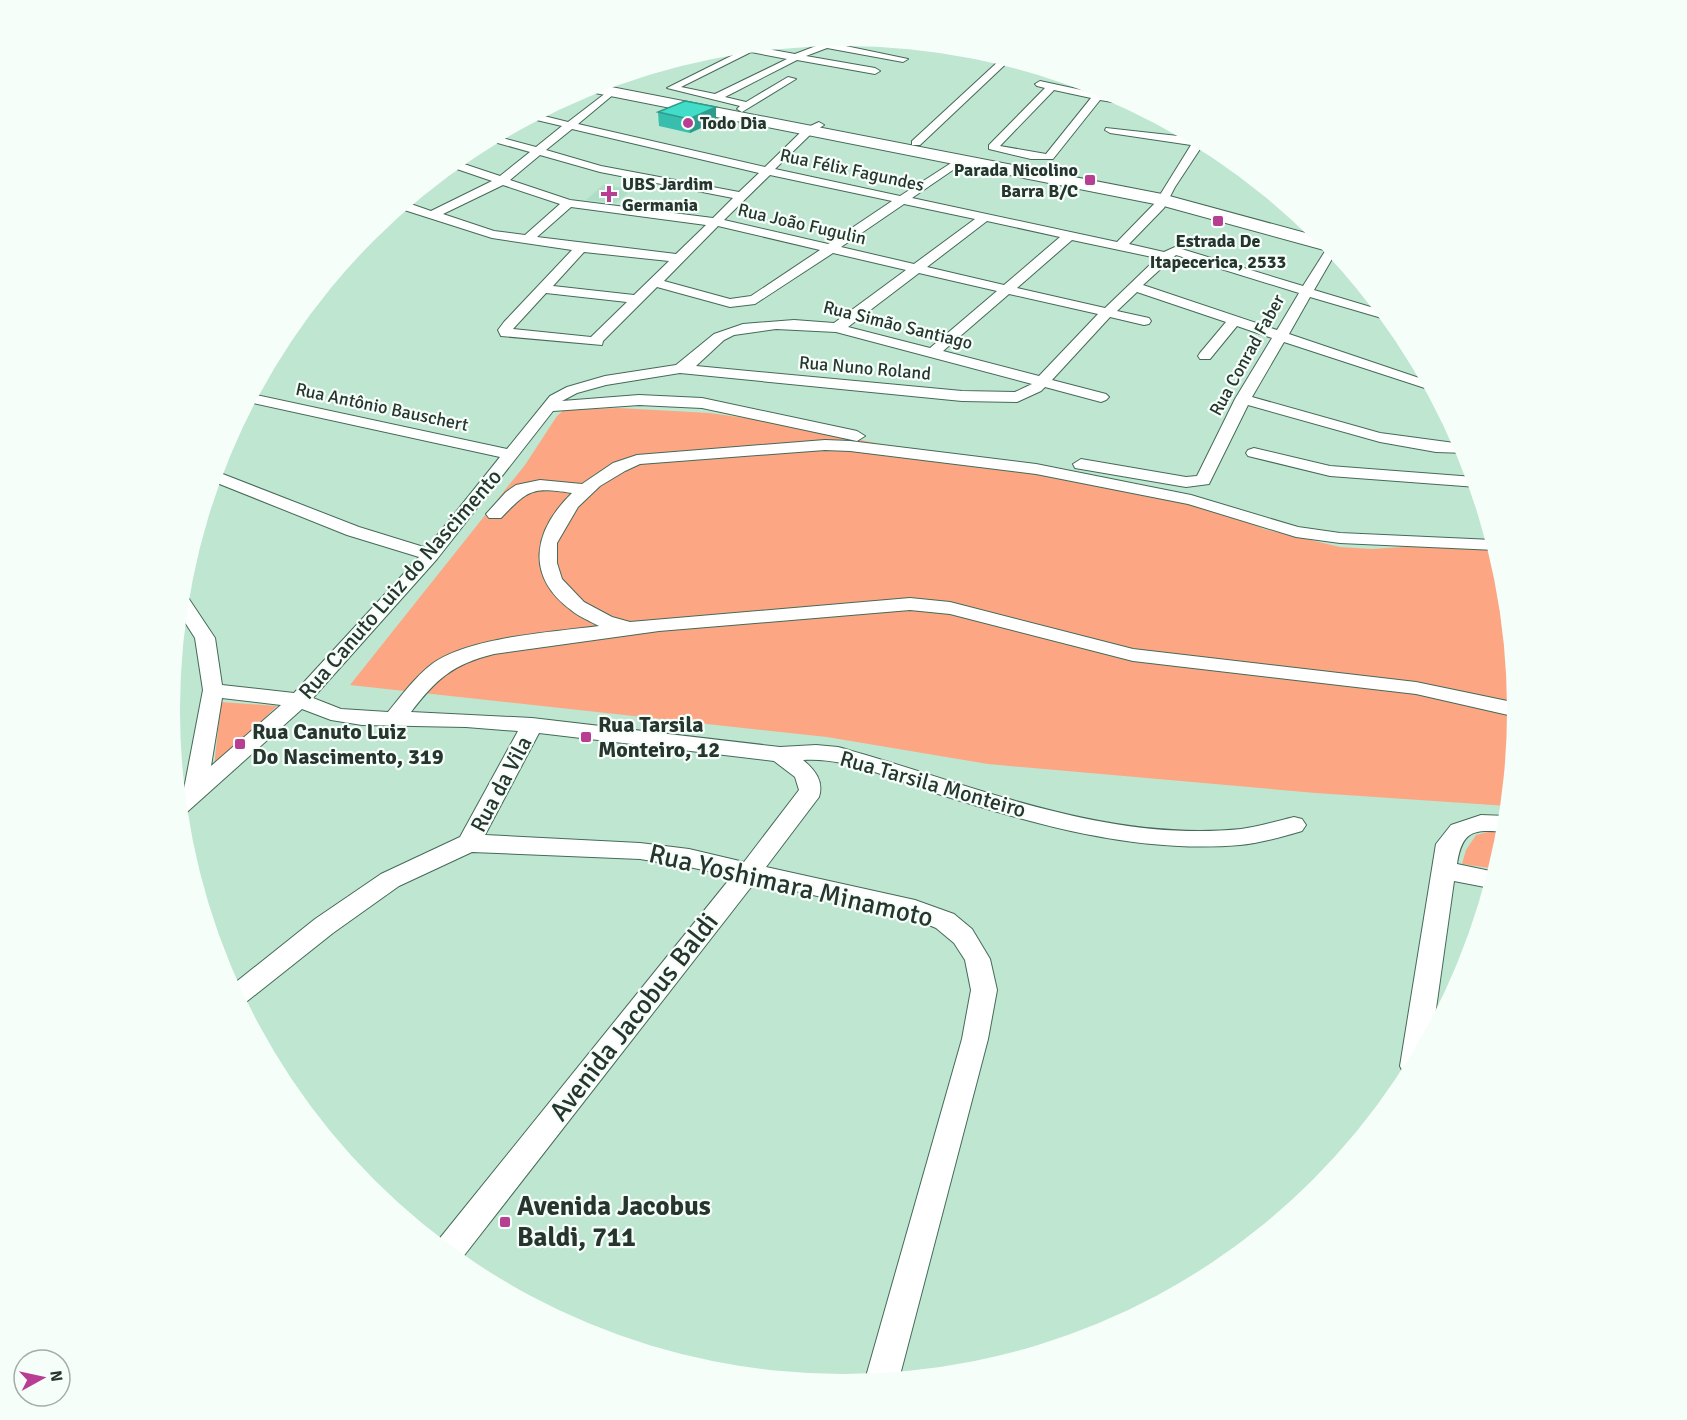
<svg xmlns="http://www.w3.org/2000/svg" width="1687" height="1420" font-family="Signika,sans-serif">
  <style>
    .built { fill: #aedec5 }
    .green { fill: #fda683 }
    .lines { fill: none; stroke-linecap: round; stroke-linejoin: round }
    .street-casing { stroke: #456a58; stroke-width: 2 }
    .primary-casing { stroke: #456a58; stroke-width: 2 }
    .street { fill: #fff; fill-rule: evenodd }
    .primary { fill: #fff; fill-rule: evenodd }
    .wall { fill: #38beac }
    .shaded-wall { fill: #2e9b8c }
    .building { fill: #41ddc8; stroke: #2e9b8c; stroke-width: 1.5 }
    .poi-dot { fill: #b73e92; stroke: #f6fefa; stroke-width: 2 }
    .labels { text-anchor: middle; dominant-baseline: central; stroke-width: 4.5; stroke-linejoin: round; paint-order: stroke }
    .far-poi-label { font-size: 18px; font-weight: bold; fill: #26362e; stroke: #f6fefa; text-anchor: start }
    .far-street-label { font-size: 18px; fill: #26362e; stroke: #f6fefa }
    .street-label { font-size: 22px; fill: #26362e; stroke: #f6fefa }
    .poi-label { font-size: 22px; font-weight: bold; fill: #26362e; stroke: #f6fefa; text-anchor: start }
    .near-street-label { font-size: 27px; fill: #26362e; stroke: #f6fefa }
    .near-poi-label { font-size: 27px; font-weight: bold; fill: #26362e; stroke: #f6fefa; text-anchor: start }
  </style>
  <rect width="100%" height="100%" fill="#bee6d1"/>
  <path class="built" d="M603 185 633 189 616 203 586 200Z"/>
  <path class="green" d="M619 408 709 413 767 421 900 448 1024 467 1217 509 1264 529 1340 547 1372 549 1493 541 1505 579 1517 710 1508 806 1316 793 988 764 827 737 350 685 525 465 557 416 564 410Z
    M221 702 277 706 214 767Z
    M1492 831 1505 834 1496 869 1462 864 1466 850 1476 835Z"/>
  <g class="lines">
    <g class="street-casing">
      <path id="street" d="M839 36 852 37 836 44 908 59 903 62 827 48 806 56 875 68 880 71 875 74 797 60 725 97 746 102 788 77 796 79 742 112 737 109 740 106 667 88 741 51 732 47 751 46 795 54 816 46 795 41 810 39 825 42ZM751 52 787 59 715 94 681 87Z
        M1002 58 1010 60 920 145H912V141Z
        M1040 81 1123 99 1137 106 1100 100 1053 159H1031L989 149V145L1045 88 1037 86 1035 84ZM1054 90 1091 98 1046 154 1000 146Z
        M611 89 616 92 614 94 578 124 765 167 804 129 819 122 824 125 812 133 775 169 900 196 962 156 966 157V161L912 198 1117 242 1155 203 1191 145 1110 133 1105 130 1106 128 1196 138 1204 143 1175 187 1164 208 1129 244 1164 252 1175 247 1303 286 1329 245 1336 252 1314 290 1384 311 1392 321 1310 297 1289 334 1428 381 1434 391 1284 342 1252 397 1380 433 1462 444 1467 453 1436 452 1380 442 1248 405 1209 484 1186 487 1075 468 1073 464 1081 459 1186 477 1197 476 1235 399 1272 338 1237 326 1210 359H1200L1198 356 1200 353 1226 322 1137 292 1117 311 1149 318 1151 321 1149 324 1144 325 1110 317 1052 380 1106 394 1109 397 1106 400 1101 402 1045 387 1041 391 1017 402 962 401 680 373 606 385 577 393 562 401 639 395 702 398 857 431 865 436 857 441 702 408 639 405 553 411 437 559 313 698 341 709 388 712C402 695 415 677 432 664 469 637 553 632 599 626 590 621 579 617 571 610 524 575 534 530 572 493 532 487 529 489 501 518H489L486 514 506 492 516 485 540 480 582 484 613 463 637 455 825 440 850 441 1036 464 1191 495 1298 527 1340 533 1493 540 1496 550 1340 543 1296 537 1188 504 1036 474 850 451 825 450 640 464 625 471 600 486 578 507 557 543V563L562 579 584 602 612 617 630 622 910 598 950 602 1133 649 1416 682 1517 703V717L1416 694 1133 661 950 614 910 610 659 631 494 654C453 664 436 679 411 712L532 718 780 747 816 745 838 747C969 783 1102 843 1241 829 1258 827 1277 821 1294 817L1302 819 1306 825 1302 831C1282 837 1260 843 1240 845 1136 854 1033 824 935 793 893 780 848 757 803 760 815 770 824 781 819 797L766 867 915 900 954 914 972 929 990 959 997 990 988 1039 899 1379 865 1380 962 1039 971 990 965 960 954 943 936 928 910 917 755 882 459 1262 436 1243 732 876 689 867 640 859 472 852 399 886 333 933 241 1006 231 986 315 919 381 874 460 837 518 731 466 727 362 725 331 720 302 709 187 812 180 814 178 794 184 789 203 690 195 638 179 613 181 595 187 596 215 638 222 685 294 693 419 557 347 535 212 481 215 471 359 527 427 548 500 457 248 402 252 394 507 449 550 396 567 387 605 376 676 365 714 334 743 324 794 320 834 323 906 270 833 253 755 304 730 307 657 287 603 341 602 345 501 336 498 330 504 322 572 250 492 238 398 208 405 202 431 211 492 181 448 166 455 161 500 176 530 152 487 140 495 136 536 147 562 126 528 118 536 114 568 122ZM572 129 759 173 739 192 601 166 546 150ZM540 155 600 172 733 198 713 218 570 200 510 180ZM770 175 892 201 828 244 724 220ZM503 185 560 204 525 235 494 231 443 214ZM904 204 975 219 914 264 841 247ZM571 207 706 225 676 254 537 237ZM987 221 1060 237 1004 285 927 267ZM718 226 820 250 751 296 730 299 664 281ZM1072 240 1157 258 1105 308 1017 288ZM584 252 669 261 634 295 553 286ZM1176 255 1299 293 1277 330 1143 285ZM919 273 997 291 930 348 848 327ZM546 293 627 302 591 337 513 329ZM1009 294 1098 314 1039 376 943 351ZM776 329 836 332 1032 384 1015 392 962 391 696 366 724 340 734 335ZM222 698 281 705 211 766ZM539 733 774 761 795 777 799 790 744 862 689 849 640 843 485 835Z
        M1254 448 1330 466 1474 477 1477 487 1330 476 1248 456 1246 453 1248 450Z
        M1481 815 1507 816 1505 832C1474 829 1462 830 1457 864L1495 872 1490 888 1454 881 1433 1030 1409 1076 1404 1074 1400 1066 1436 844 1451 825Z"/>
    </g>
    <g class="primary-casing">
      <path id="primary" d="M596 84 1162 194 1324 238 1335 251 1324 250 1160 205 580 90Z"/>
    </g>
    <use href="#street" class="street"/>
    <use href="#primary" class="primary"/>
  </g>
  <path class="wall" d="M658 112 716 121 690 133 659 126Z"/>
  <path class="shaded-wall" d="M716 107V121L690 133 689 119Z"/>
  <path class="building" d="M685 101 716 107 689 119 658 112Z"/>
  <g class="poi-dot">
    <circle cx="688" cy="123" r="6"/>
    <rect x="1084" y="174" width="12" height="12" rx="3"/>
    <path d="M606 185h6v6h6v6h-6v6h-6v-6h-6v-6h6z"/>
    <rect x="1212" y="215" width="12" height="12" rx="3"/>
    <rect x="580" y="731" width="12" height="12" rx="3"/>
    <rect x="234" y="738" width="12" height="12" rx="3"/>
    <rect x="499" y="1216" width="12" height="12" rx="3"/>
  </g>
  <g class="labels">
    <g class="far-poi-label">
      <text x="700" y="123">Todo Dia</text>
      <text x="1078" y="170" text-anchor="end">Parada Nicolino<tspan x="1078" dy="21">Barra B/C</tspan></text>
      <text x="622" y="184">UBS Jardim<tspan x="622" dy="21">Germania</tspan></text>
      <text x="1218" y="241" text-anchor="middle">Estrada De<tspan x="1218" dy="21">Itapecerica, 2533</tspan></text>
    </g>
    <g class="far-street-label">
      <text transform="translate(852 170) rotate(12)">Rua Félix Fagundes</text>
      <text transform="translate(802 224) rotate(13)">Rua João Fugulin</text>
      <text transform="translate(898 325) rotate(14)">Rua Simão Santiago</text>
      <text transform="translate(1247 355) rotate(-61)">Rua Conrad Faber</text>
      <text transform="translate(865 368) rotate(5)">Rua Nuno Roland</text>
      <text transform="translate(382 407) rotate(12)">Rua Antônio Bauschert</text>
    </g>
    <g class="street-label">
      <text transform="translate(400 584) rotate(-49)">Rua Canuto Luiz do Nascimento</text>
      <text transform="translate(501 784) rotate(-62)">Rua da Vila</text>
      <text transform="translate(933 784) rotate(16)">Rua Tarsila Monteiro</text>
    </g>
    <g class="poi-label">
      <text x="598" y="724">Rua Tarsila<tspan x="598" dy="25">Monteiro, 12</tspan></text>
      <text x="252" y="731">Rua Canuto Luiz<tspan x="252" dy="25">Do Nascimento, 319</tspan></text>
    </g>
    <g class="near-street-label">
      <text transform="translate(791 886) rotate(13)">Rua Yoshimara Minamoto</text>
      <text transform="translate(634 1017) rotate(-52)">Avenida Jacobus Baldi</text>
    </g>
    <g class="near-poi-label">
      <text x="517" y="1206">Avenida Jacobus<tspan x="517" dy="31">Baldi, 711</tspan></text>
    </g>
  </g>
  <path d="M0 0H1687V1420H0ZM843 46H844A663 663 0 0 1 1507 709V711A663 663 0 0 1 844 1374H843A663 663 0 0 1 180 711V709A663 663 0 0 1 843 46Z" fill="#f6fefa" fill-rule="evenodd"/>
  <g transform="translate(42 1378) rotate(82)"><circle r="28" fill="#f6fefa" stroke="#a3aea8" stroke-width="1.5"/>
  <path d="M0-4.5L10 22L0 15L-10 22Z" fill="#b73e92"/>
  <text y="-9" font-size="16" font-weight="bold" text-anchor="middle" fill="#26362e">N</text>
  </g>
</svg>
